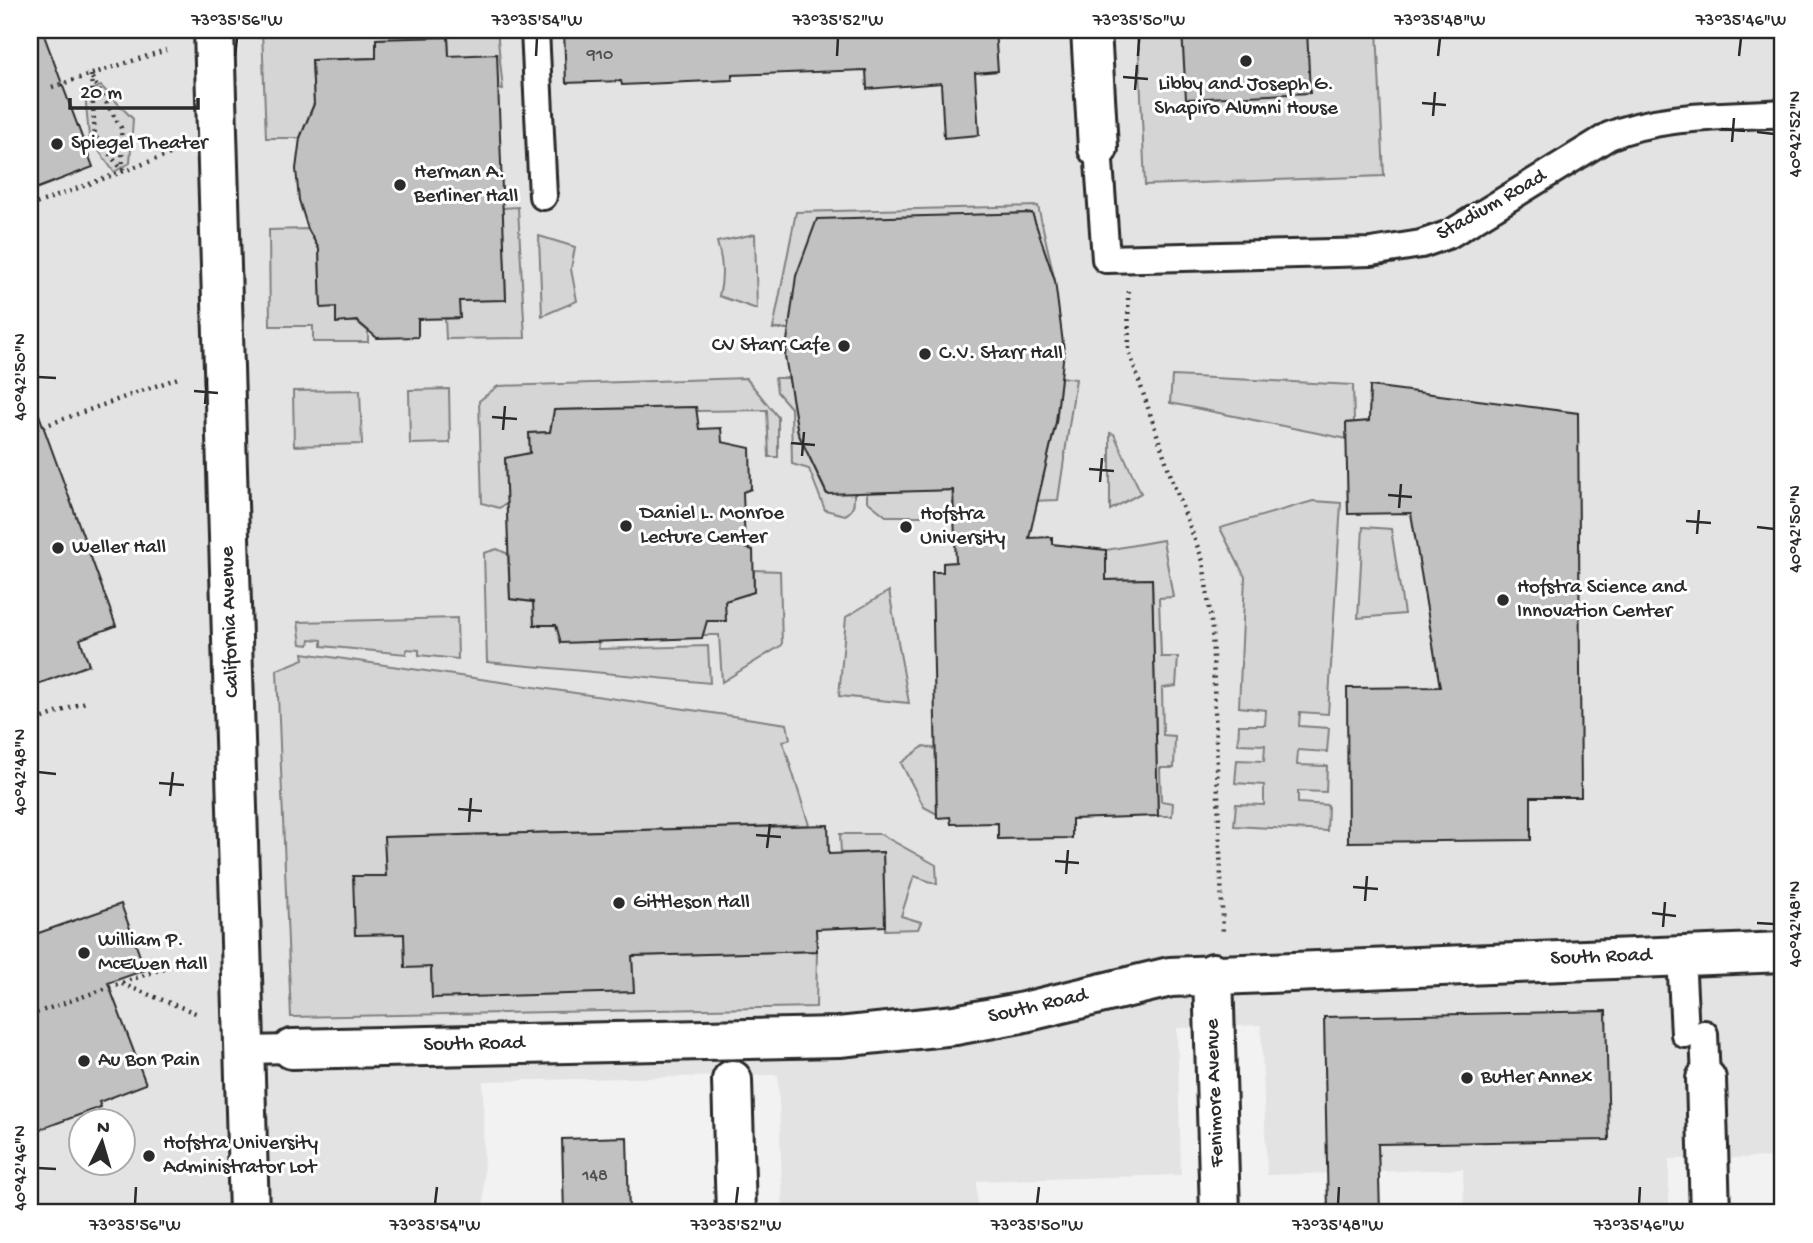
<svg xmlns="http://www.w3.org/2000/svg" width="1813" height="1243" font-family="'Gochi Hand',sans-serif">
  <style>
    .built { fill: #e3e3e3; fill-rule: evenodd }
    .green { fill: #d5d5d5; stroke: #808080; stroke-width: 2 }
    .building { fill: #c1c1c1; stroke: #2b2b2b; stroke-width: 2 }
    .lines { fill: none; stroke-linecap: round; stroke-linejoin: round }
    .service-casing { stroke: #2b2b2b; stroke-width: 32 }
    .minor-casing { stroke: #2b2b2b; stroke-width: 44 }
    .path { stroke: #2b2b2b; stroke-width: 4.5; stroke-dasharray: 2 5; stroke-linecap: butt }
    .service { stroke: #fff; stroke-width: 26 }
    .minor { stroke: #fff; stroke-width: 38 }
    .ticks { fill: none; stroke: #2b2b2b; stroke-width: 2.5 }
    .poi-dot { fill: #2b2b2b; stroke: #fff; stroke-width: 2.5 }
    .labels { text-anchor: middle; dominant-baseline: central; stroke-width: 6; stroke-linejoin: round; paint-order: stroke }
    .number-label { font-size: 18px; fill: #505050 }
    .poi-label { font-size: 21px; fill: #2b2b2b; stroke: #fff; text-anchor: start }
    .street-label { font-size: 21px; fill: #2b2b2b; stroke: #fff }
    .neatline { fill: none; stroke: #2b2b2b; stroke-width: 2.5 }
    .ticks-label { font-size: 18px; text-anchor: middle; fill: #2b2b2b }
  </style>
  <rect width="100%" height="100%" fill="#f2f2f2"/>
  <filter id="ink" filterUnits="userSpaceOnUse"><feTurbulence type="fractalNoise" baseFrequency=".0143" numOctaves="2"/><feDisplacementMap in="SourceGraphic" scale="14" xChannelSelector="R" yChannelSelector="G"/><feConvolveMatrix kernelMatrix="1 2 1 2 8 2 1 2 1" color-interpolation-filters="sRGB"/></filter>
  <g filter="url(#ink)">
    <path class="built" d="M30 30H1783V1157L1669 1159V1213H1464L1463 1169 1267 1175 1261 1025 1177 1028 1181 1175 977 1181V1213H783L778 1075 483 1081 484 1213H30ZM80 1120H122V1162H80Z"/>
    <path class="green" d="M262 30H497L503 90 498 89 449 56 448 37 376 39V58L312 60 314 104 300 138H266Z
      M1138 30H1377L1384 176 1145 185Z
      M101 86 133 119 130 163 114 172 89 137 85 93Z
      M1038 206 1055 281 1032 213 818 220 789 329H773L796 212Z
      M518 207 525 338 446 339 445 319 459 318V301L506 299 502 208Z
      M308 229 319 249 321 307H336L337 322H357L368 331V342H313V326H270L269 230Z
      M755 234 757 309 719 296C724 277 723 261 717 242Z
      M539 236 575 247 571 269 577 301 542 316Z
      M1172 376 1353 385 1354 422 1346 423 1347 439 1170 403Z
      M1061 377 1076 379 1058 500 1000 502 999 488 1041 486 1056 422Z
      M746 378 778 417V457H769L767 410 696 411 695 407 655 408 647 416 645 408 604 409 594 418 593 409 555 410 550 432 529 433 530 453 505 458 507 504 499 508 482 503 479 401 498 386Z
      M775 378H789L798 433 826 493 854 492C854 502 855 510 845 515L825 510 809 469 792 464 791 408 777 392Z
      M449 389 450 443 410 444 409 390Z
      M360 390 362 444 294 446 293 391Z
      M1110 433 1114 434 1141 493 1110 510Z
      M952 490 953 505 925 516H886L867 501V492Z
      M1313 501 1341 503 1328 714 1300 712 1299 726 1329 728 1327 752 1298 750 1297 765 1327 766 1326 792 1298 791V803L1328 805 1327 831 1234 826 1236 804 1264 805V785L1235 783 1237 760 1264 761 1265 745 1238 744 1239 725H1265L1266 710 1239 707 1245 577 1220 528Z
      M1363 527 1391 529 1404 614 1358 618Z
      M1163 540 1173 597 1159 598 1161 657H1178L1176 686 1162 688 1163 735 1175 736 1174 768H1160L1161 801 1173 803 1172 816H1158L1152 579 1106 580V550Z
      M497 549 508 554 510 599 533 602 556 625 598 641 599 649 708 646 710 683 487 662 484 553Z
      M754 570 780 571 782 645 722 682 719 635H703L706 621 725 620V601L754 592Z
      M889 591 909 703 839 696 846 617Z
      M457 618 458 659 419 655V650L407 649 406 654 322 646V640L310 639 309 645 301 644 298 622Z
      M303 653 787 724 790 739 783 742 809 825 385 837 386 879 380 876H354L404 930 431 967 432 997 633 991 632 956 817 951 816 1007 291 1017 277 670 304 659Z
      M924 746 936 749 937 814 924 807 901 763Z
      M840 834H880L936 865 937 884 914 876 901 916 921 922 918 929 885 930 883 852 841 853Z"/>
    <path class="building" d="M30 30H42L93 167 30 191Z
      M564 30H995L998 71 975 73 979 135 944 138 941 83 867 89 866 70 732 75V80L622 85 621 81 566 83Z
      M1182 30H1307L1310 93 1186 99Z
      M448 37 449 56 497 54 506 300 459 301 460 318 418 319V337L377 338 357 321 336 323V307L321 308 319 249 308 229 299 200 296 169 300 138 314 104 312 60 376 58V39Z
      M1032 213 1055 281 1064 351 1056 422 1029 538 1052 537V544L1106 550V580L1152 579 1158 816 1072 819V838L998 839V823L951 824 950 817 937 818 932 572H943V563L956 562 953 490 827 494 798 433 785 356 796 276 817 219Z
      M1370 386 1578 413 1581 797H1531V840L1348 842 1347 688 1440 687 1411 513 1348 514 1346 423 1369 421Z
      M34 401 116 626 80 639 89 665 30 687V402Z
      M696 407 699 429 721 428 722 442 750 448 751 489 743 492 745 548 753 550 754 592 725 601 726 621H707L702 638 561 643 556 625H534L533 602 510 599 505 458 530 453 529 433 550 432 554 410Z
      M828 825 829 854 883 852 885 926 816 929 817 951 632 956 634 992 432 998 431 967 405 968 404 934 355 935 353 876H386L384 837Z
      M121 904 145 970 108 983 146 1084 99 1102 101 1107 30 1133V936Z
      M1606 1011 1609 1140 1378 1144 1380 1213H1328L1324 1017Z
      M627 1137 629 1213H564L562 1139Z"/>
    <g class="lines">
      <g class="service-casing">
        <path id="service" d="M535 30 543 196
          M1098 148 1106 259 1371 252 1421 244 1450 234 1609 136C1661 114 1728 117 1783 113
          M1681 955 1685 1034
          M1704 1034 1706 1079
          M244 1050 292 1049"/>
      </g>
      <g class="minor-casing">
        <path id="minor" d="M214 30 249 1213
          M1091 30 1098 148
          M1213 973 1220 1213
          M292 1049 839 1037 955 1025 1020 1013 1170 977 1783 952
          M1706 1079 1710 1213
          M732 1080 736 1213"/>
      </g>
      <path class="path" d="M91 75 95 136 123 171
        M92 78 121 128 123 171
        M52 87 166 50
        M30 206 170 154
        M1128 291 1129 351 1175 488 1203 561 1212 629 1223 934
        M30 431 178 378
        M30 723 88 701
        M122 984 198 1014
        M30 1015 196 957"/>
      <use href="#service" class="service"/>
      <use href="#minor" class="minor"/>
    </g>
  </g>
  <path class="ticks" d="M235 56 237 38M536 56 537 38M837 56 838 38M1138 56 1139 38M1438 56 1440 38M1739 56 1741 38M1123 77 1148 79M1135 90 1137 65M1422 103 1446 105M1433 116 1435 92M1721 129 1745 131M1757 132 1774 134M1732 142 1734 118M38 377 56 378M194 391 218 393M205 404 207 379M492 417 517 419M503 430 505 406M791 443 815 445M802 456 804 432M1089 469 1114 471M1100 482 1102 458M1388 495 1412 497M1399 508 1401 484M1686 521 1711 523M1757 527 1774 529M1697 534 1699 510M38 772 56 774M159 783 184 785M170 796 173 772M458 809 482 811M469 822 471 798M756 835 781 837M767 848 770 824M1055 861 1079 863M1066 874 1068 850M1353 887 1378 889M1365 901 1367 876M1652 913 1676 916M1757 923 1774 924M1663 927 1665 902M38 1168 56 1169M135 1204 136 1187M435 1204 437 1187M736 1204 738 1187M1037 1204 1039 1187M1338 1204 1339 1187M1639 1204 1640 1187"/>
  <g class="poi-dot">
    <circle cx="1246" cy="61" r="7"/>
    <circle cx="57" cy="144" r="7"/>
    <circle cx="400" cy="185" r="7"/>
    <circle cx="844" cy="346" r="7"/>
    <circle cx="925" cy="354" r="7"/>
    <circle cx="626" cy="526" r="7"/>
    <circle cx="906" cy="527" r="7"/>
    <circle cx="58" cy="548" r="7"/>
    <circle cx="1503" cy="600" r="7"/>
    <circle cx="619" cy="903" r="7"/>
    <circle cx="84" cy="953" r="7"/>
    <circle cx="84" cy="1061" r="7"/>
    <circle cx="1467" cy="1078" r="7"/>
    <circle cx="149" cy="1156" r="7"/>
  </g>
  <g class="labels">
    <g class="number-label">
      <text x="600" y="55">910</text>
      <text x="595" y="1176">148</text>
    </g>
    <g class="poi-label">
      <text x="1246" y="85" text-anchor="middle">Libby and Joseph G.<tspan x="1246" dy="24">Shapiro Alumni House</tspan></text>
      <text x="71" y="144">Spiegel Theater</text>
      <text x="414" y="173">Herman A.<tspan x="414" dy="24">Berliner Hall</tspan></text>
      <text x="830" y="346" text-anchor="end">CV Starr Cafe</text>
      <text x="939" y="354">C.V. Starr Hall</text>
      <text x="640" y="514">Daniel L. Monroe<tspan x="640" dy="24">Lecture Center</tspan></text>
      <text x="920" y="515">Hofstra<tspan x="920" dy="24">University</tspan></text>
      <text x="72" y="548">Weller Hall</text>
      <text x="1517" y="588">Hofstra Science and<tspan x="1517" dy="24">Innovation Center</tspan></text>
      <text x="633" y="903">Gittleson Hall</text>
      <text x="98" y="941">William P.<tspan x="98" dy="24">McEwen Hall</tspan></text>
      <text x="98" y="1061">Au Bon Pain</text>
      <text x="1481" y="1078">Butler Annex</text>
      <text x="163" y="1144">Hofstra University<tspan x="163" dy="24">Administrator Lot</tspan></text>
    </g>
    <g class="street-label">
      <text transform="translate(1492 206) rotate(-30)">Stadium Road</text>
      <text transform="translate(231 622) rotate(-92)">California Avenue</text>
      <text transform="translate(1601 958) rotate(-2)">South Road</text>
      <text transform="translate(1038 1007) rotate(-13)">South Road</text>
      <text transform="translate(474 1045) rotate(-1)">South Road</text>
      <text transform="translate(1216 1093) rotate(-92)">Fenimore Avenue</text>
    </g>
  </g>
  <rect width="1813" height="1243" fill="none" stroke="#fff" stroke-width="77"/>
  <g transform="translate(102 1142) rotate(5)"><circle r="33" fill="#ffffff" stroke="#aaaaaa" stroke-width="2"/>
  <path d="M0-5L12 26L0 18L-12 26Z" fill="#2b2b2b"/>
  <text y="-10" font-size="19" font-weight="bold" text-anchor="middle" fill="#2b2b2b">N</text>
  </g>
  <path d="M70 98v10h128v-10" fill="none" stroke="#2b2b2b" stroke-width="3.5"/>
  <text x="80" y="98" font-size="21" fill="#2b2b2b" stroke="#ffffff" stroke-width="5" paint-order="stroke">20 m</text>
  <rect x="38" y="38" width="1736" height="1166" class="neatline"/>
  <g class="ticks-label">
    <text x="237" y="25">73°35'56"W</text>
    <text x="537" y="25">73°35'54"W</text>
    <text x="838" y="25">73°35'52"W</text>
    <text x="1139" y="25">73°35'50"W</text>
    <text x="1440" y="25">73°35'48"W</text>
    <text x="1741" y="25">73°35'46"W</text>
    <text transform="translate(1794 134) rotate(-90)" y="6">40°42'52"N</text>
    <text transform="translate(19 377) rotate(-90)" y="6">40°42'50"N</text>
    <text transform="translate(1794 529) rotate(-90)" y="6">40°42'50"N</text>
    <text transform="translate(19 772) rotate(-90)" y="6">40°42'48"N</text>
    <text transform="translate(1794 924) rotate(-90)" y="6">40°42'48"N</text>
    <text transform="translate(19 1168) rotate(-90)" y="6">40°42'46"N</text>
    <text x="135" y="1230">73°35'56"W</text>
    <text x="435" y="1230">73°35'54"W</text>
    <text x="736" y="1230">73°35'52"W</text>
    <text x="1037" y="1230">73°35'50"W</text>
    <text x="1338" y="1230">73°35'48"W</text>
    <text x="1639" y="1230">73°35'46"W</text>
  </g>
</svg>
